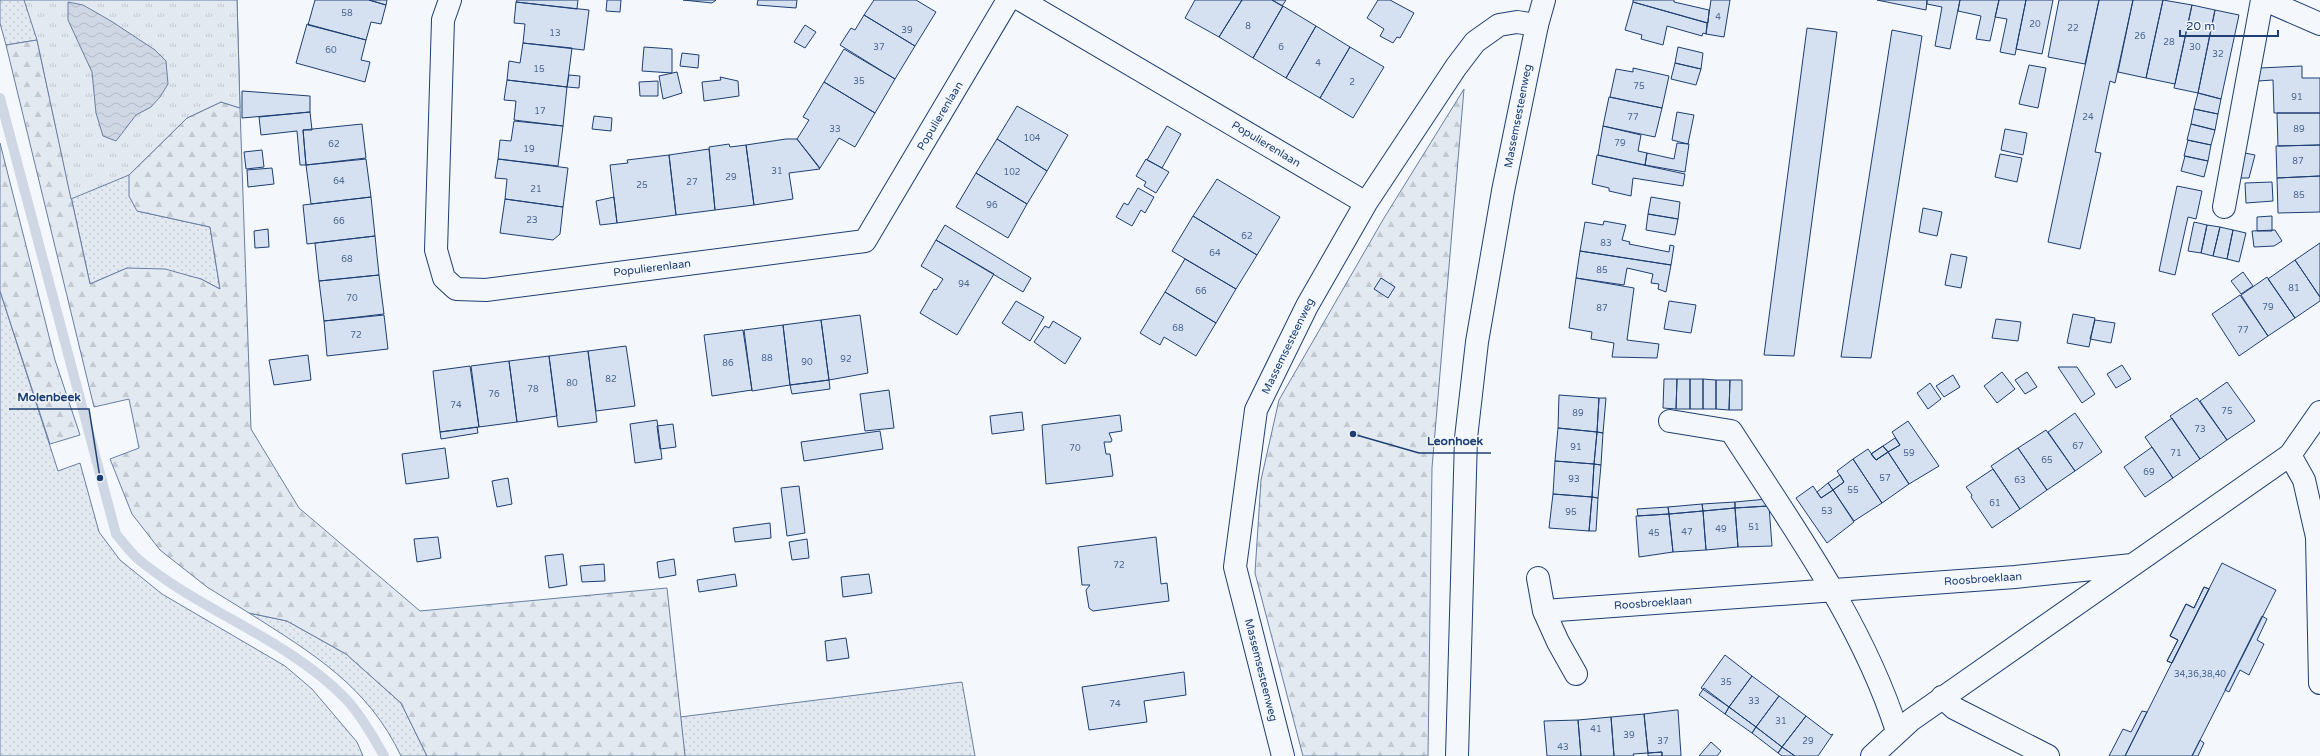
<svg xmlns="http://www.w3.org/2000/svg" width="2320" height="756" font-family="'Varela Round',sans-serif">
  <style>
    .grass { fill: url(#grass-dots); stroke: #687fa3 }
    .forest { fill: url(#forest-firs); stroke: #687fa3 }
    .park { fill: url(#park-tufts); stroke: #687fa3 }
    .water { fill: url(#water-waves); stroke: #687fa3 }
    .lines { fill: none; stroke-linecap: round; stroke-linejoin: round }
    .stream { stroke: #cfd7e4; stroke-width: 10 }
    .building { fill: #d5e0f0; stroke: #1d3f73 }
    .minor-casing { stroke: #1d3f73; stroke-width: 24 }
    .secondary-casing { stroke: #1d3f73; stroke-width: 24 }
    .minor { stroke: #f4f7fb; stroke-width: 22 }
    .secondary { stroke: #f4f7fb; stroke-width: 22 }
    .labels { text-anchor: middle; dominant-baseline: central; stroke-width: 3; stroke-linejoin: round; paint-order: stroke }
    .number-label { font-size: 9px; fill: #4b6792 }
    .street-label { font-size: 11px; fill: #1d3f73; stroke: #f4f7fb }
    .leader { fill: none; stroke: #1d3f73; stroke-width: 1.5 }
    .callout-dot { fill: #1d3f73; stroke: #f4f7fb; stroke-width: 1.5 }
    .callout-label { font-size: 12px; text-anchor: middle; font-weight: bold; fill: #1d3f73; stroke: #f4f7fb; stroke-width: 3; stroke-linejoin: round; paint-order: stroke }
  </style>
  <defs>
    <pattern id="grass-dots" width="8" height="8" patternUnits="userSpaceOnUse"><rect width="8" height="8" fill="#e3e9f0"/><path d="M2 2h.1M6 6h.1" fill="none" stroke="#c2c9d1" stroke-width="1.8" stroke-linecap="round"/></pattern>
    <pattern id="forest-firs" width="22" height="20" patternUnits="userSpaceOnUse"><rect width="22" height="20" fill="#e3e9f0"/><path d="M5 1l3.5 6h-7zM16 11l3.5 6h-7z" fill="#c2c9d1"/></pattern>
    <pattern id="park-tufts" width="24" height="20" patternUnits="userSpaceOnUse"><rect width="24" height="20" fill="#e3e9f0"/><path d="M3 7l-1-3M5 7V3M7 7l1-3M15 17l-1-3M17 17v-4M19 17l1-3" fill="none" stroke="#c2c9d1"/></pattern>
    <pattern id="water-waves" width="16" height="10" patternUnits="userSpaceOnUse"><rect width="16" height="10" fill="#cfd7e4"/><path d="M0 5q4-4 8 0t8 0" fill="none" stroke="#b1bac7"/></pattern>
  </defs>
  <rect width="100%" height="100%" fill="#f4f7fb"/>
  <path class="grass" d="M0 0H237L240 108 221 102 187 118 170 135 137 211 210 227 220 289 201 279 127 268 90 284 37 40 6 45 0 23Z
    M0 291 58 471 80 463 99 532 120 560 162 594 285 666 312 689 357 742 363 756H0Z
    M249 613 287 621 346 654 401 703 427 756H401C368 686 312 653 249 613Z
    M962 682 975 756H685L680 717Z"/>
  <path class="forest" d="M37 40 90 284 127 268 165 269 201 279 220 289 210 227 137 211 129 196V175L187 118 221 102 240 108 251 429 299 508 420 611 667 588 685 756H427L401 703 346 654 287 621 249 613 207 587 160 550 132 514 110 459 139 448 129 399 94 407 6 45Z
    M1464 89 1432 468 1428 756H1303L1255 573 1261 480 1279 400 1384 218Z
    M0 143 55 360 80 435 50 444 0 291Z"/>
  <path class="park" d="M24 0H237L240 108 221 102 187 118 129 175 71 199 37 40Z"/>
  <path class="water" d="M68 2 83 5 111 21 155 50 166 61 168 84 160 97 151 107 136 115 116 141 103 136 96 113 92 72 68 20Z"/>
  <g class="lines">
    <path class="stream" d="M0 98 116 534C123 542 130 552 138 559 202 612 286 638 345 698 361 715 373 736 384 756"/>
  </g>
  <path class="building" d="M315 0H369L386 5 381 24 371 22 366 40 308 25Z
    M369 0H387L386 5Z
    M578 0 577 9 516 2 517 0Z
    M607 0H621L620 12 606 11Z
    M683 0H716L712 3Z
    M758 0H797L796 8 757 5Z
    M874 0H916L936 12 915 46 864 15Z
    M1195 0H1242L1219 37 1185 18Z
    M1242 0H1272L1283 6 1253 58 1219 37Z
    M1272 0H1286L1282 6Z
    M1378 0H1390L1414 13 1400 38 1397 37 1393 43 1380 36 1384 29 1367 18Z
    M1633 0H1674V2L1709 10 1708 23 1633 2Z
    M1711 0H1730L1724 37 1706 34Z
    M1877 0H1927L1926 10Z
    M1927 0H1960L1950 49 1935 46 1942 7 1927 4Z
    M1960 0H1999L1990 41 1976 39 1981 16 1958 11Z
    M1999 0H2026L2015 55 2000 52 2007 19 1995 17Z
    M2026 0H2053L2042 54 2016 49Z
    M2059 0H2099L2085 64 2048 57Z
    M2099 0H2133L2115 83 2110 81 2095 152 2101 153 2080 249 2048 242Z
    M2133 0H2163L2146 78 2118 72Z
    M2163 0 2192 5 2175 84 2146 78Z
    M516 2 589 10 584 50 523 43 525 24 514 23Z
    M1633 2 1707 23 1706 34 1703 33 1702 36 1667 26 1663 45 1641 39 1642 35 1625 30Z
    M2192 5 2215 10 2198 93 2174 88Z
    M1283 6 1316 26 1286 78 1253 58Z
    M2215 10 2239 15 2221 99 2198 93Z
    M864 15 915 46 895 79 840 45 851 28 855 30Z
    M307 24 366 40 361 60 370 62 365 82 296 63Z
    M805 25 816 32 805 48 794 42Z
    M1316 26 1350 47 1320 98 1286 78Z
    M1807 28 1837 32 1794 356 1764 355Z
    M1892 30 1922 36 1871 358 1841 357Z
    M523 43 572 48 567 87 507 80 509 61 520 63Z
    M644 47 672 49V73L642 71Z
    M1350 47 1384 67 1353 118 1320 98Z
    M1678 47 1703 53 1701 69 1675 63Z
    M844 49 895 79 875 113 824 82Z
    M682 53 699 55 698 68 680 66Z
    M1675 63 1701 69 1696 85 1671 79Z
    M2029 65 2046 68 2038 108 2019 104Z
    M2302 66V78H2320V113H2274L2273 80 2258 81 2260 68Z
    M1633 68 1669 76 1662 108 1610 97 1616 69 1633 72Z
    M677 72 682 93 663 99 659 76Z
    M569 75 580 76 579 88 567 87Z
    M720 77 738 81 739 96 704 101 702 82 721 80Z
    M507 80 567 87 563 126 514 120 516 101 504 100Z
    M658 81V96H640L639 82Z
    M824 82 875 113 855 147 839 138 820 168 797 139 809 120 803 117Z
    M242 91 310 96V112L242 118Z
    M2198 93 2221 99 2218 114 2194 109Z
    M1609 97 1662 108 1655 137 1603 126Z
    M1017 106 1068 135 1047 171 997 139Z
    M2194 109 2218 114 2215 130 2191 124Z
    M310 112 312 130H303L306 165H300L297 131 261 135 259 117Z
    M1677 112 1694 115 1688 144 1672 140Z
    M2277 113H2320V145L2278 146Z
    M594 116 612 118 611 131 592 129Z
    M514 121 563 126 558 166 498 159 500 140 511 141Z
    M362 124 366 158 306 165 303 130Z
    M2191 124 2215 130 2211 145 2187 140Z
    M1167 126 1181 134 1162 168 1147 160Z
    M1603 126 1641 135 1638 151 1647 153 1645 165 1598 155Z
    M2005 129 2027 133 2023 155 2001 150Z
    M786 139H797L820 169 789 173 793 199 754 205 746 145Z
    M997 139 1047 171 1027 204 976 173Z
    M2188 140 2211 145 2208 161 2184 156Z
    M1677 143 1689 144 1685 172 1645 165 1647 153 1674 159Z
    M729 144 730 147 746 145 754 205 715 210 709 147Z
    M2320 145V176L2277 178 2276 146Z
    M709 149 715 210 676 215 669 155Z
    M262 150 264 167 246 169 244 152Z
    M2245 153 2255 155 2249 178H2239Z
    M2000 154 2022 158 2017 182 1995 177Z
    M669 155 676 215 617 223 610 165 628 163 627 160Z
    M1597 155 1685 174 1683 186 1633 178 1631 196 1609 191V188L1592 184Z
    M2185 156 2208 161 2204 177 2181 171Z
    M366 159 371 197 311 204 306 165Z
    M498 159 568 168 563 207 505 199 507 179 495 178Z
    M1146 159 1169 172 1156 193 1144 186 1146 182 1136 176Z
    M272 168 274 184 248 187 247 170Z
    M976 173 1027 204 1008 238 956 207Z
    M2320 176V212L2278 213 2277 178Z
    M1217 179 1280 217 1257 255 1193 216Z
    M2272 182 2273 201 2246 203 2245 183Z
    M2177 186 2202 191 2196 219 2188 217 2175 275 2159 271Z
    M1138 188 1154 197 1145 213 1141 210 1132 226 1116 217 1124 203 1128 205Z
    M371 197 375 236 307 244 303 205Z
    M614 197 617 223 600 225 596 201Z
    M1651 197 1680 202 1678 219 1648 214Z
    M505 199 563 207 560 234 553 240 500 233Z
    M1923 208 1942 212 1937 236 1919 232Z
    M1648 214 1678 219 1675 235 1646 230Z
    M1193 216 1257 255 1236 289 1172 251Z
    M2272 216V231H2257V217Z
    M1604 221 1626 225 1622 240 1630 242 1629 244 1669 252 1670 245 1674 246 1671 265 1580 251 1585 222 1603 225Z
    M2194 222 2207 225 2201 253 2188 251Z
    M945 225 1031 278 1023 292 936 240Z
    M2207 225 2220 227 2213 256 2201 253Z
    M2220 227 2233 230 2227 259 2213 256Z
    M268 229 269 247 255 248 254 231Z
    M2233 230 2246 233 2239 262 2227 259Z
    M2275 230 2282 241 2274 246 2254 247 2252 231Z
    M375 236 379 275 319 281 315 243Z
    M936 240 994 274 957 335 920 313 934 289 936 290 943 279 921 266Z
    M2320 243V297L2295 260Z
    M1580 251 1671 265 1666 292 1658 289 1659 284 1651 283 1653 274 1627 268 1624 285 1576 278Z
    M1951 254 1967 257 1961 288 1945 285Z
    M1185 259 1236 289 1216 323 1165 292Z
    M2295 260 2320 297V301L2295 318 2268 279Z
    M2243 272 2253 286 2241 294 2231 281Z
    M379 275 384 314 324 321 319 281Z
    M2267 277 2295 318 2268 336 2241 295Z
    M1381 278 1395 287 1388 298 1374 289Z
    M1576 278 1634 288 1627 340 1659 344 1657 358 1612 357 1614 343 1591 339 1592 332 1569 328Z
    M1165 292 1216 323 1196 356 1164 337 1160 345 1140 333Z
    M2240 295 2268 336 2239 356 2212 314Z
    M1016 301 1044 317 1030 341 1002 323Z
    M1669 301 1696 305 1691 333 1664 329Z
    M2073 314 2095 318 2089 347 2067 343Z
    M384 315 388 349 327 356 324 321Z
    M860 315 868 373 829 380 821 320Z
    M1996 319 2021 322 2018 341 1992 338Z
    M821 320 829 380 790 385 783 325Z
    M2095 320 2115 323 2111 343 2090 339Z
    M1053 321 1081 338 1065 364 1034 342 1045 326 1049 328Z
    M783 325 790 385 752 391 744 330Z
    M743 330 752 390 712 396 704 335Z
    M626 346 635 406 596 411 588 351Z
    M588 351 597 422 558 427 549 356Z
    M308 355 311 380 274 385 269 360Z
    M549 356 557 416 517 422 509 361Z
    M509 361 517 422 479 427 471 366Z
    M2122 365 2131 379 2116 388 2107 374Z
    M470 366 479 427 440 432 433 371Z
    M2058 367H2077L2095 394 2082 403Z
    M2002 372 2015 389 1997 403 1984 386Z
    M2027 372 2037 387 2025 394 2015 380Z
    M1953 375 1960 387 1944 397 1936 386Z
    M1664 379H1677L1676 409 1663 408Z
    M1677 379H1690V409H1676Z
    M1690 379H1703V409H1690Z
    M1703 379 1716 380V409H1703Z
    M829 380 830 389 792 394 790 385Z
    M1716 380H1730L1729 410 1716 409Z
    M1730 380H1742V410H1729Z
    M2227 382 2255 421 2227 440 2200 401Z
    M1930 383 1941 399 1928 409 1917 393Z
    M889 390 894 428 865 431 860 394Z
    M1559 395 1599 398 1597 432 1558 428Z
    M1599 398H1606L1603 433 1597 432Z
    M2197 398 2227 440 2200 459 2170 416Z
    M1022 412 1024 430 992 434 990 416Z
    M2075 413 2102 452 2075 471 2048 432Z
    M1120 415 1122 431 1109 433 1112 440 1111 442H1104L1106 454H1110L1113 476 1046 484 1042 425Z
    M2172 418 2200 459 2173 478 2145 437Z
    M657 420 662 459 635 463 630 424Z
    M1908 421 1939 466 1909 484 1888 452 1900 445 1892 432Z
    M673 424 676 447 660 449 657 426Z
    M477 427 478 433 441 439 440 432Z
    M1558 428 1597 432 1594 464 1555 461Z
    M2046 430 2075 471 2047 490 2018 448Z
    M880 431 883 449 804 461 801 442Z
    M1597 432 1603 433 1601 465 1594 464Z
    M1895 438 1900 445 1888 452 1883 446Z
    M1883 446 1888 452 1876 460 1871 454Z
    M1883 446 1888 452 1876 460 1871 454Z
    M2152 447 2173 478 2145 497 2124 467Z
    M445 448 449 478 406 484 402 454Z
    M2018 448 2047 490 2020 509 1991 466Z
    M1868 449 1876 460 1888 452 1909 484 1882 503 1853 459Z
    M1853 459 1882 503 1854 521 1833 490 1844 482 1837 471Z
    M1555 461 1594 464 1592 497 1553 494Z
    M1594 464 1601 465 1598 498 1592 497Z
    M1993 469 2020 509 1992 528 1971 497 1972 495 1966 487Z
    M1840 475 1844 482 1833 490 1828 483Z
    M508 478 512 504 497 507 492 481Z
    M1828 483 1833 490 1821 498 1817 492Z
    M799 486 805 533 787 536 781 488Z
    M1813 486 1821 498 1833 490 1854 522 1827 543 1796 498Z
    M1553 494 1592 497 1589 531 1549 528Z
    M1592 497 1598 498 1596 531H1589Z
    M1767 499V506L1735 508V502Z
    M1735 502V508L1703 511 1702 504Z
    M1702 504 1703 511 1669 514 1668 507Z
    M1769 506 1772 546 1738 547 1735 508Z
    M1668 507 1669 514 1638 516 1637 509Z
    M1735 508 1738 547 1706 550 1703 511Z
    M1703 511 1706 550 1673 552 1669 514Z
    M1669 514 1673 552 1639 557 1636 516Z
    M770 523 771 538 735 542 733 528Z
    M438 537 441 558 417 562 414 539Z
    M1156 537 1161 584 1167 583 1169 601 1093 611 1089 608 1086 590 1090 585H1082L1078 547Z
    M807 539 809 558 792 560 789 542Z
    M563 554 567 585 549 588 545 556Z
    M674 559 676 575 659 578 657 562Z
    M2222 563 2276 590 2275 592 2192 756H2125Z
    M604 564 605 581 582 582 580 566Z
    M735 574 737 586 699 592 697 580Z
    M869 574 872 593 843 597 841 577Z
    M2204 587 2209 589 2172 663 2167 661 2178 640 2170 636 2186 604 2194 608Z
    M2204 587 2209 589 2172 663 2167 661 2178 640 2170 636 2186 604 2194 608Z
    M2262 616 2267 619 2257 640 2264 644 2249 675 2240 670 2229 692 2225 690Z
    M846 638 849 658 827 661 825 641Z
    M1725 655 1752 676 1729 707 1701 688Z
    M1184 672 1186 695 1144 701 1147 722 1089 730 1082 687Z
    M1752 676 1779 696 1756 727 1729 707Z
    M1704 688 1729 707 1725 714 1699 695Z
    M1779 696 1806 716 1782 747 1756 727Z
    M1729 707 1756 727 1752 733 1725 714Z
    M1676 710H1678L1681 756H1662V752L1648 753 1644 714Z
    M2142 711 2147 712 2125 756H2109L2123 729 2131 732Z
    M1644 714 1648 753 1633 754 1634 756H1614L1611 717Z
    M1806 716 1831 735 1833 734 1818 756H1795L1782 747Z
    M1611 717 1614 756H1581L1578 720Z
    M1578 720 1581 756H1547L1544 721Z
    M1756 727 1782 747 1778 753 1752 733Z
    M2200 740 2204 743 2198 756H2192Z
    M1711 742 1721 751 1717 756H1699Z
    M1782 747 1795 756H1782L1778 753Z
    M1662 752V756H1648V753Z"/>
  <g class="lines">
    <g class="minor-casing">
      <path id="minor" d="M450 0 443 20 436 250 444 278 456 289 486 290 865 241 1008 0
        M1021 0 1366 203
        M2265 0 2320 24
        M2224 207 2262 0
        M1670 421 1731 431C1793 527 1862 622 1897 731
        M2290 455 2304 480 2317 537 2320 683
        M1538 578 1544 611 1558 642 1576 674
        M1544 611 2015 577 2132 565
        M1942 697 1954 708 2048 756
        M1283 756 1235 567 1256 410 1307 306 1366 203 1456 67 1475 42 1499 25 1517 22 1537 25
        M1872 756 1911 720 2290 455 2320 412"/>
    </g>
    <g class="secondary-casing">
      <path id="secondary" d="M1457 756 1466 438 1477 342 1503 191 1537 25 1544 0"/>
    </g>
    <use href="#minor" class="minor"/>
    <use href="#secondary" class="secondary"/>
  </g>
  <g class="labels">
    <g class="number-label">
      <text x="347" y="13">58</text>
      <text x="1718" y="17">4</text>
      <text x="2035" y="24">20</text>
      <text x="1248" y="26">8</text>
      <text x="2073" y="28">22</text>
      <text x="907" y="30">39</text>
      <text x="555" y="33">13</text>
      <text x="2140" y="36">26</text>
      <text x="2169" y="42">28</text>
      <text x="879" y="47">37</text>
      <text x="1281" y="47">6</text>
      <text x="2195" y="47">30</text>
      <text x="331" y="50">60</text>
      <text x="2218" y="54">32</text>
      <text x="1318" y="63">4</text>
      <text x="539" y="69">15</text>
      <text x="859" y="81">35</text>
      <text x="1352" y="82">2</text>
      <text x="1639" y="86">75</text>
      <text x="2297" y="97">91</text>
      <text x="540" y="111">17</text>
      <text x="1633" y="117">77</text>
      <text x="2088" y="117">24</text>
      <text x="835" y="129">33</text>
      <text x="2299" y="129">89</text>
      <text x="1032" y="138">104</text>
      <text x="1620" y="143">79</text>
      <text x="334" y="144">62</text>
      <text x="529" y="149">19</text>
      <text x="2298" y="161">87</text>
      <text x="777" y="171">31</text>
      <text x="1012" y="172">102</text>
      <text x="731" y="177">29</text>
      <text x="339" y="181">64</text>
      <text x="692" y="182">27</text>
      <text x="642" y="185">25</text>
      <text x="536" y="189">21</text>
      <text x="2299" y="195">85</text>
      <text x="992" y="205">96</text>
      <text x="532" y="220">23</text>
      <text x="339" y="221">66</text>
      <text x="1247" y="236">62</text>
      <text x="1606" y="243">83</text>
      <text x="1215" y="253">64</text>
      <text x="347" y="259">68</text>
      <text x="1602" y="270">85</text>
      <text x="964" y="284">94</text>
      <text x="2294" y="288">81</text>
      <text x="1201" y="291">66</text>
      <text x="352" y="298">70</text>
      <text x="2268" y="307">79</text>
      <text x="1602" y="308">87</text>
      <text x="1178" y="328">68</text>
      <text x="2243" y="330">77</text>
      <text x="356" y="335">72</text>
      <text x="767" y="358">88</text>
      <text x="846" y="359">92</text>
      <text x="807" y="362">90</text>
      <text x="728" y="363">86</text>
      <text x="611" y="379">82</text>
      <text x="572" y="383">80</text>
      <text x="533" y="389">78</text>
      <text x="494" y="394">76</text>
      <text x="456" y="405">74</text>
      <text x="2227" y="411">75</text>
      <text x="1578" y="413">89</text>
      <text x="2200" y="429">73</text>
      <text x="2078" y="446">67</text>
      <text x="1576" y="447">91</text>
      <text x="1075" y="448">70</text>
      <text x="1909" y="453">59</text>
      <text x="2176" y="453">71</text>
      <text x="2047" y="460">65</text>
      <text x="2149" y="472">69</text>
      <text x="1885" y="478">57</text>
      <text x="1574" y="479">93</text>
      <text x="2020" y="480">63</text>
      <text x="1853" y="490">55</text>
      <text x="1995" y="503">61</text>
      <text x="1827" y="511">53</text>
      <text x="1571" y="512">95</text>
      <text x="1754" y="527">51</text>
      <text x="1721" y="529">49</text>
      <text x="1687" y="532">47</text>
      <text x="1654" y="533">45</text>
      <text x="1119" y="565">72</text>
      <text x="2200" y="674">34,36,38,40</text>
      <text x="1726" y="682">35</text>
      <text x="1754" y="701">33</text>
      <text x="1115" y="704">74</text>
      <text x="1781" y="721">31</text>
      <text x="1596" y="729">41</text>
      <text x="1629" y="735">39</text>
      <text x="1663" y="741">37</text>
      <text x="1808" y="741">29</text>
      <text x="1563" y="747">43</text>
    </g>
    <g class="street-label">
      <text transform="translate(940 116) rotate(-59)">Populierenlaan</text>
      <text transform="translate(1518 116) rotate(-79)">Massemsesteenweg</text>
      <text transform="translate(1266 144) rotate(31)">Populierenlaan</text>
      <text transform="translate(652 268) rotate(-7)">Populierenlaan</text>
      <text transform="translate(1288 346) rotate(-64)">Massemsesteenweg</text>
      <text transform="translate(1983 579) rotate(-4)">Roosbroeklaan</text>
      <text transform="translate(1653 603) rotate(-4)">Roosbroeklaan</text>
      <text transform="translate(1261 670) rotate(76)">Massemsesteenweg</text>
    </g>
  </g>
  <path class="leader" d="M100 478L89 409H9M1353 434L1419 453H1491"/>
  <g class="callout-dot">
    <circle cx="100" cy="478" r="4"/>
    <circle cx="1353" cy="434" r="4"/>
  </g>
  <g class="callout-label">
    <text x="49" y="401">Molenbeek</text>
    <text x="1455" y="445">Leonhoek</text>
  </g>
  <path d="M2180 30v6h98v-6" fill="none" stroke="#1d3f73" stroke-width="2"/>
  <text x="2186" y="30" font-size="12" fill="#1d3f73" stroke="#f4f7fb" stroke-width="3" paint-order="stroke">20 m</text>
</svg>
